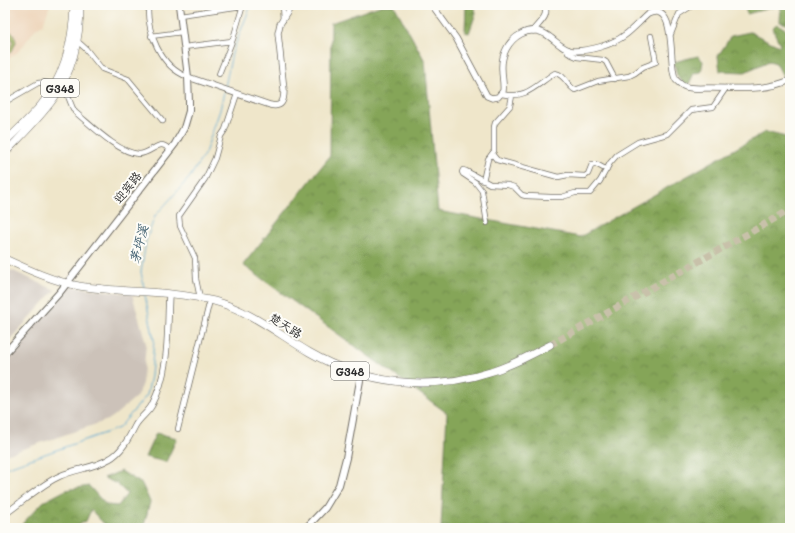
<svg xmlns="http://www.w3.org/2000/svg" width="795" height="533" font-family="Mali,'LXGW WenKai TC',sans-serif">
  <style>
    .built { fill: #eed6bb }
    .industrial { fill: #ccc2b9 }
    .forest { fill: url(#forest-crowns); stroke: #586842 }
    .garden { fill: #a7be63; stroke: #697447 }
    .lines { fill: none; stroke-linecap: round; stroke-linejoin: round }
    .stream { stroke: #56a5d0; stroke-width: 1 }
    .trunk-tunnel { stroke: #c8c1aa; stroke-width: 7; stroke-dasharray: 7 3.5; stroke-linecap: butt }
    .minor-casing { stroke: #706c63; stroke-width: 6 }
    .tertiary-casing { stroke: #706c63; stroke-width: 7 }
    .secondary-casing { stroke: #706c63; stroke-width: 8 }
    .trunk-casing { stroke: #706c63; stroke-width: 8 }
    .minor { stroke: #fff; stroke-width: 4.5 }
    .tertiary { stroke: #fff; stroke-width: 5.5 }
    .secondary { stroke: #fff; stroke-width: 6 }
    .trunk { stroke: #fff; stroke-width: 7 }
    .labels { text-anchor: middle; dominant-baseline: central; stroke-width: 4; stroke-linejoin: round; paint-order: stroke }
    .shield { fill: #fdfcf7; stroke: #6a6a68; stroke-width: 1 }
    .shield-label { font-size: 11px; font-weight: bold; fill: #2b2b2b }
    .street-label { font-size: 12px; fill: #2b2b2b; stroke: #fdfcf7 }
    .water-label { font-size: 13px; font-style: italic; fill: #3c5c6d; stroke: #fdfcf7 }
  </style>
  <defs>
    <pattern id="forest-crowns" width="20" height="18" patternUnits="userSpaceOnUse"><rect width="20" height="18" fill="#85a559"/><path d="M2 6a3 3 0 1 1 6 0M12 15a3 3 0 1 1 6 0" fill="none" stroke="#6d874a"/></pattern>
  </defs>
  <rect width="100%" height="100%" fill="#fdfcf7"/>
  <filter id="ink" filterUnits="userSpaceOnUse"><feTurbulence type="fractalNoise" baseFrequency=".025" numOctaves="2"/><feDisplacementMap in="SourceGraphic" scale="8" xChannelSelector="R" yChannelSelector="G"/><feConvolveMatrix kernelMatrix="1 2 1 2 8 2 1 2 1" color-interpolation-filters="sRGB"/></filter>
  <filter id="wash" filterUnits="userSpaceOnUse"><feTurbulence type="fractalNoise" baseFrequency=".012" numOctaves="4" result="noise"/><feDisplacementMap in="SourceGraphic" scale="16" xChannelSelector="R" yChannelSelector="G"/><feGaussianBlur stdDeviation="0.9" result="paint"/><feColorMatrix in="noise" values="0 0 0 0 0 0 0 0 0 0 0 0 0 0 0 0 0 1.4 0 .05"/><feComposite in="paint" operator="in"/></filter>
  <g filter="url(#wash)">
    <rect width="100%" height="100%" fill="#efe6ca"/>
    <path class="built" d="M7 5H50L43 24 36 28 20 50 10 58 7 63 9 76 5 79V17L9 16Z"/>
    <path class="industrial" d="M11 270 55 290 5 345V276Z
      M68 286 132 294 146 343 144 367 142 383 137 396 114 416 108 420 5 455V354Z"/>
    <path class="forest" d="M382 5H394L425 61 438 211 580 237 765 132 790 138V528H441L447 413 243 265 330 156 331 23Z
      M466 5H474L476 13 469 33 465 32Z
      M744 5H777L774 7 747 14Z
      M781 5H790V25L780 22Z
      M777 24 789 31 790 73 784 78 776 63 769 61 745 72 720 71 718 56 731 36 750 32 779 46 780 44 772 28Z
      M698 56 703 61 701 72 694 73 689 84H684L677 75 674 62Z
      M156 433 177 438 166 462 145 457Z
      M121 471 142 484 150 502 144 525 141 528H108L91 510 86 521 73 528H28L22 524 43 502 66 490 89 486 106 505 118 506 127 494 117 484 104 478Z"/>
    <path class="garden" d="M5 29 14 34 16 42 12 51 5 57V53L10 49 13 42 11 36 5 32Z"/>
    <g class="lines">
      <path class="stream" d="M225 87 232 53 251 5
        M144 288 141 272 146 241 155 216 190 177 205 153 220 110 224 92
        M5 468 119 428 147 395 151 376 154 340 145 295"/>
    </g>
  </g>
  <g filter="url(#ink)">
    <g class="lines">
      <path class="trunk-tunnel" d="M550 345 790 210"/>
      <g class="minor-casing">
        <path id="minor" d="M148 5C147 32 160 67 188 77
          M282 5 283 20
          M5 7 6 12 5 13
          M180 15 242 6
          M671 34 679 14 693 5
          M151 36 182 32
          M76 40 86 49 102 69 128 79 163 121
          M184 47 232 41
          M568 49V53L577 57 603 60 606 62 615 79
          M219 74 233 39 243 5
          M502 94C526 100 537 84 555 73 565 74 567 86 575 90L598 81 629 76 635 73 643 67 656 62 651 36
          M5 102 38 83C48 81 62 86 67 94 70 100 71 106 75 112 91 125 118 153 139 154 148 154 157 144 162 145 164 145 168 148 170 149
          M492 154 497 160 558 177 568 175 585 176 588 174 592 164H596L607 170
          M483 181 488 159 494 151V127L495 123 510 106 512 96
          M487 223 482 191 475 182 463 174 462 172 463 170 466 171 490 184 508 185 514 187 522 195 526 196 551 197H562L575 193H590L600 181 610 163 617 155 638 142 667 134 691 110 713 107 726 88
          M200 298 196 279 195 258 180 226 179 216 205 179 215 158 221 136 225 130 237 94
          M178 429 210 300"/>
      </g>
      <g class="tertiary-casing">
        <path id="tertiary" d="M432 5 456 38 487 96 492 98 498 97 503 91C504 84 502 77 502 70 501 55 508 41 521 34 530 29 539 30 547 35 555 40 563 50 573 51 590 51 612 45 625 35 633 29 640 21 648 14 679 0 667 68 676 80 679 83 682 86 686 87 694 89 703 88 711 88 735 88 768 91 790 80
          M533 31C539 22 550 16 544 5
          M188 77 270 105C282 108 284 101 284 90L278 33 280 24 292 5
          M5 514C21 503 43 483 60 476 76 469 94 468 109 459 121 453 129 438 135 426 139 418 148 413 152 405 170 371 167 332 169 295"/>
      </g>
      <g class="secondary-casing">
        <path id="secondary" d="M5 353 60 292 175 144 184 128 189 111V102L188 77 179 5
          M306 528 325 508 339 485 346 458 361 375"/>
      </g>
      <g class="trunk-casing">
        <path id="trunk" d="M5 142C17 130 30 118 41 105 64 77 73 40 74 5
          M5 153C22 135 40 118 54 98 73 71 80 37 80 5
          M5 259C29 270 53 281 79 286 123 293 170 290 214 301 249 310 278 334 309 352 364 384 429 392 490 372 511 366 531 355 550 345"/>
      </g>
      <use href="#minor" class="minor"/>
      <use href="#tertiary" class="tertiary"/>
      <use href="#secondary" class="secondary"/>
      <use href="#trunk" class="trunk"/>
    </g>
  </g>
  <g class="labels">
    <g class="shield">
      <rect x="41" y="79" width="38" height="18" rx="3"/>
      <rect x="331" y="362" width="38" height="18" rx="3"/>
    </g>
    <g class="shield-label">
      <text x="60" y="88">G348</text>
      <text x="350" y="371">G348</text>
    </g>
    <g class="street-label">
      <text transform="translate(127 187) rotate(-52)">迎宾路</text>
      <text transform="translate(286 325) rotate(32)">楚天路</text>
    </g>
    <g class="water-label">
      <text transform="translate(138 244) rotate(-76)">茅坪溪</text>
    </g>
  </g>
  <rect width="795" height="533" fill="none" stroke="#fdfcf7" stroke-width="20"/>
</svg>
